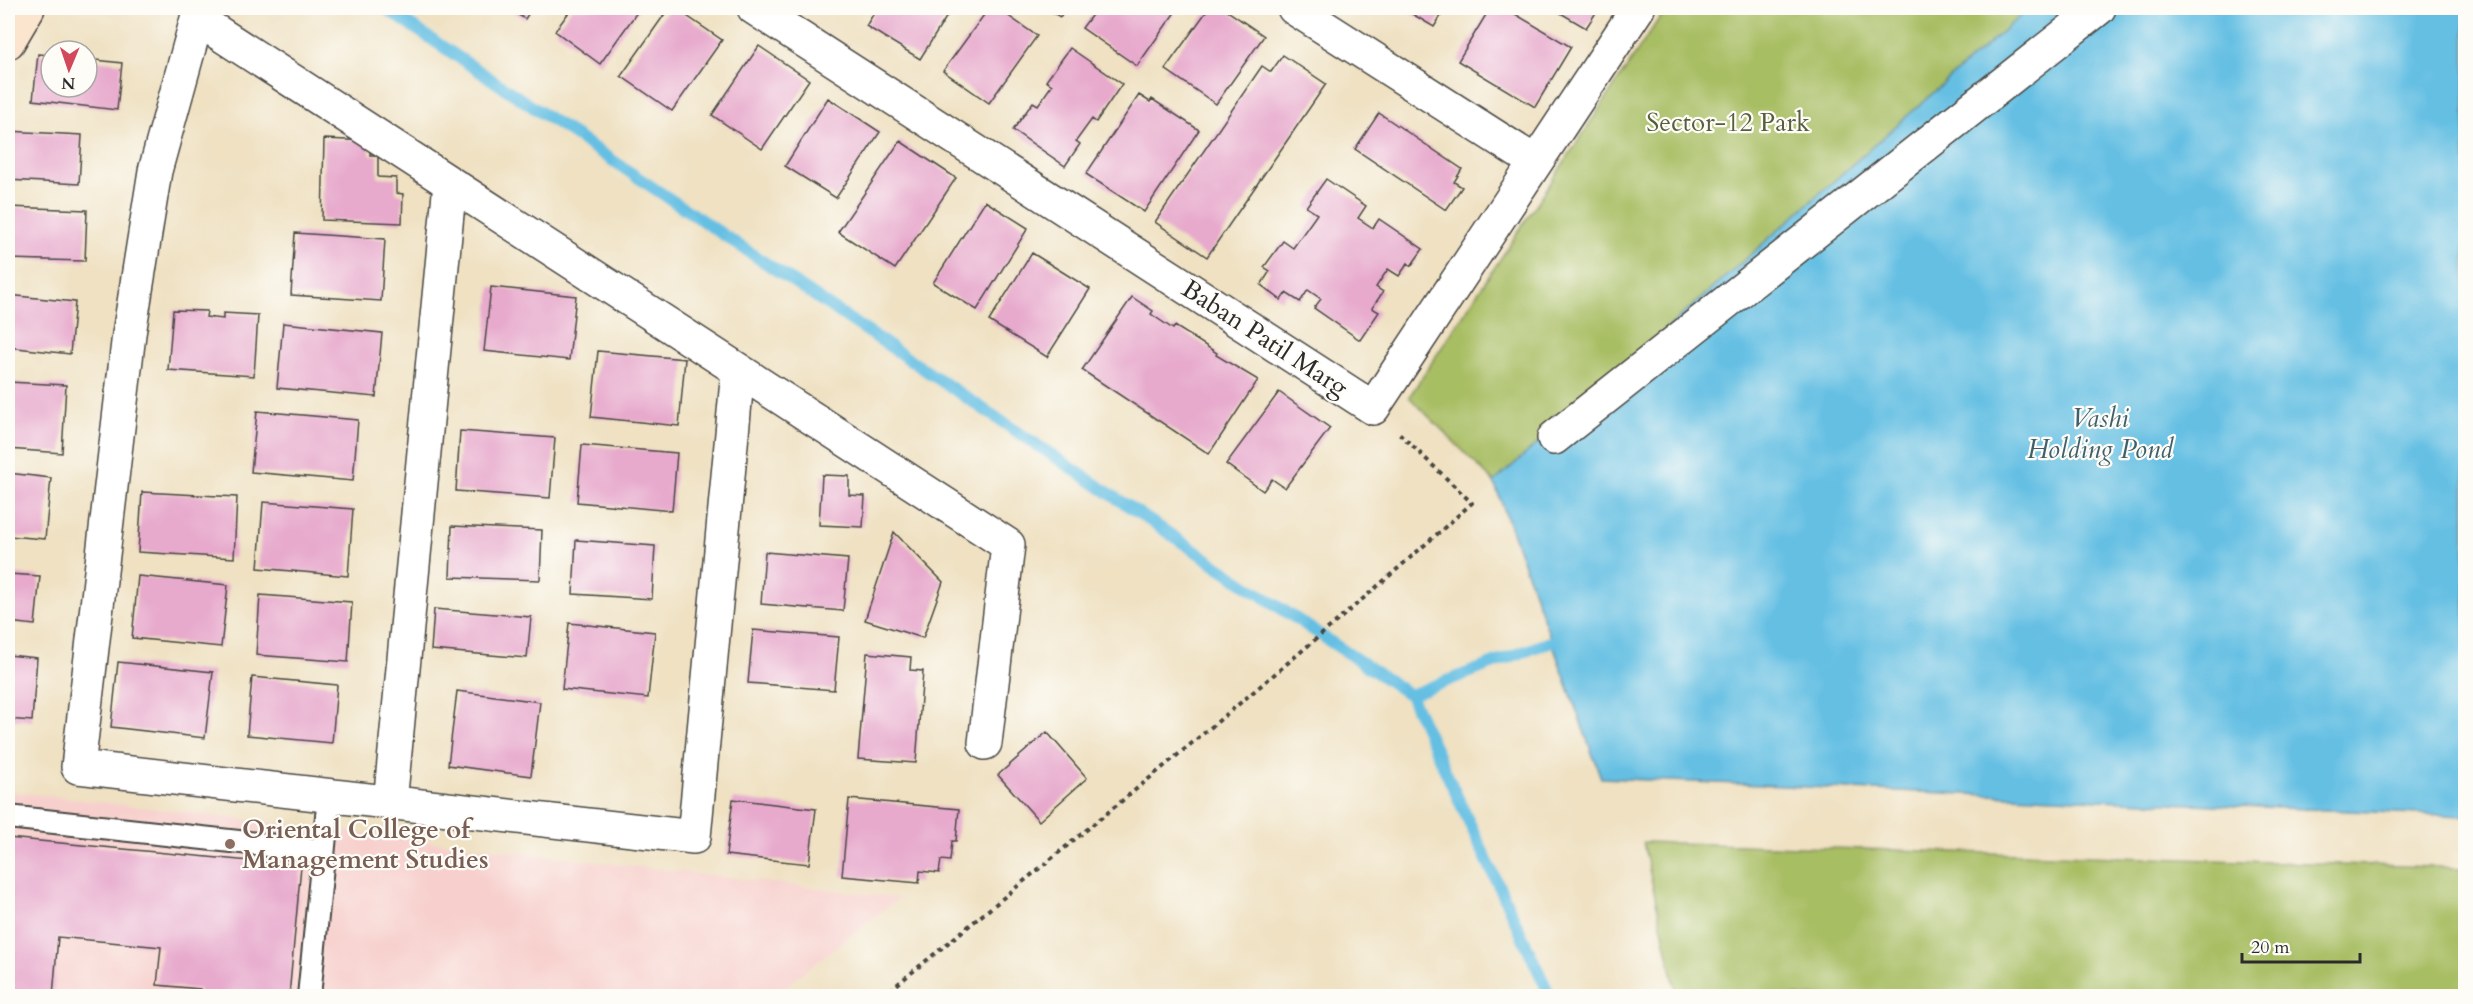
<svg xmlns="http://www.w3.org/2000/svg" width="2473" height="1004" font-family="Cardo,serif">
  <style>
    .built { fill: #f7d0cd }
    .green { fill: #a8be63; stroke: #6a7447; stroke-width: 1.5 }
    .water { fill: #65bfe3; stroke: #487587; stroke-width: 1.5 }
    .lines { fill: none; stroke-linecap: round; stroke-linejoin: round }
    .stream { stroke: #65bfe3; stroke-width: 12 }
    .building { fill: #e7a9cc }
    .service-casing { stroke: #484642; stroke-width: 26 }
    .minor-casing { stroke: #484642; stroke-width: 36 }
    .secondary-casing { stroke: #484642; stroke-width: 36 }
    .path { stroke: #484642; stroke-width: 4; stroke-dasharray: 4.5 4.5; stroke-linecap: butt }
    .service { stroke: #fff; stroke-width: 22 }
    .minor { stroke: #fff; stroke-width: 33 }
    .secondary { stroke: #fbe5cf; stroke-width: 33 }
    .education-dot { fill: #8d6e63; stroke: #fdfcf7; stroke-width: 2 }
    .labels { text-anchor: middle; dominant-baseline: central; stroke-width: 4.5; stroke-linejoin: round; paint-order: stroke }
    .park-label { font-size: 26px; fill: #575e3f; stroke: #fdfcf7 }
    .street-label { font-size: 26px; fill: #2b2b2b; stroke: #fdfcf7 }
    .education-label { font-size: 26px; font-weight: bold; fill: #785e54; stroke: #fdfcf7; text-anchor: start }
    .water-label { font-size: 27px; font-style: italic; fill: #3f5f6b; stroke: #fdfcf7 }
  </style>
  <rect width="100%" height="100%" fill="#fdfcf7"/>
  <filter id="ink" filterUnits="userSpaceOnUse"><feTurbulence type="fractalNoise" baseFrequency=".0167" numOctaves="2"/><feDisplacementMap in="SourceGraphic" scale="12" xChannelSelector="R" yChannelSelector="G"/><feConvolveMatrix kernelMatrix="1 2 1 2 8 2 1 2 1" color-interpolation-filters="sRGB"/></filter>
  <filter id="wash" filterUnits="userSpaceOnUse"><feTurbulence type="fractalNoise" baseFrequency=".008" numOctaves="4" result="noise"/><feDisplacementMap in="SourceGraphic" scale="24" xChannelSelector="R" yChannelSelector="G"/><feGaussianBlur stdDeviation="1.35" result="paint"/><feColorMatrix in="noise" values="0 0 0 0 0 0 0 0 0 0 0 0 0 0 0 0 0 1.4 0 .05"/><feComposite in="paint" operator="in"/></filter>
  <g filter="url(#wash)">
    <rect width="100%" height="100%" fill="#efe1c2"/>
    <path class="built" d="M8 791 899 898 773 996H8Z"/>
    <path class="green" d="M1666 8H2029L1494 482 1409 397Z
      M1643 842 2465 868V996H1677Z"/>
    <path class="water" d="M2029 8H2465V816L1601 778 1494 482Z"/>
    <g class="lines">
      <path class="stream" d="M385 8 1410 695 1550 996
        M1410 695 1552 641"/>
    </g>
    <g id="blocks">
      <path class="building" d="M507 8H532L525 19Z
        M572 8H640L600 64 555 31Z
        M669 8H675L722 40 672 111 621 76Z
        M877 8H952L920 59 866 26Z
        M989 8H997L1037 36 989 103 943 71Z
        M1045 8H1066L1060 17Z
        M1097 8H1178L1137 66 1082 28Z
        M1209 8H1223L1264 36 1216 104 1165 69Z
        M1402 8H1446L1434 27Z
        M1490 8H1505L1571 47 1535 107 1458 61Z
        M1552 8H1599L1586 28Z
        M759 46 809 80 762 149 712 115Z
        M1070 48 1122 84 1096 122 1092 119 1076 141 1080 144 1065 166 1013 130 1033 102 1038 105 1052 85 1046 81Z
        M38 54 51 55V87H87V59L122 63 117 110 33 100Z
        M1283 55 1326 84 1207 257 1155 222 1262 66 1271 72Z
        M1139 95 1150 102 1152 99 1199 130 1144 212 1086 174Z
        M828 98 880 132 836 198 785 166Z
        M1379 113 1462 169 1454 182 1462 187 1446 210 1355 149Z
        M8 131 82 135 79 184 8 180Z
        M324 139 370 141V155H378V177L396 178V193L403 194 402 223 322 220Z
        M900 141 956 178 895 269 838 232Z
        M1326 179 1366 206 1358 218 1373 228 1379 219 1423 249 1411 266 1408 263 1399 276 1388 269 1376 287 1383 292 1372 308 1379 312 1360 340 1314 308 1321 299 1308 290 1300 302 1286 293 1281 300 1261 285 1270 271 1264 267 1283 241 1293 248 1317 214 1306 207Z
        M985 201 1028 228 977 310 933 283Z
        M8 207 87 210 85 261 8 259Z
        M295 233 385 239 381 301 291 295Z
        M1032 253 1090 289 1047 357 989 321Z
        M491 287 576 296 569 360 484 351Z
        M8 295 75 302 70 354 8 347Z
        M1132 297 1153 311 1151 314 1173 329 1175 326 1217 353 1216 355 1258 380 1209 454 1082 370Z
        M173 310 207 311 206 317 223 319V313L258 315 254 376 168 370Z
        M283 323 382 333 376 397 277 388Z
        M598 351 685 359 679 426 591 417Z
        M8 382 66 385 62 453 8 449Z
        M1279 392 1330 428 1285 488 1272 479 1263 491 1226 464Z
        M257 411 358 420 353 481 251 472Z
        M460 431 555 438 550 498 456 491Z
        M582 445 677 453 672 511 577 502Z
        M8 473 51 478 45 539 8 536Z
        M822 475 849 476V495L865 496 863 527 819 525Z
        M142 492 237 497 234 558 138 552Z
        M263 502 353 509 348 576 258 568Z
        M452 526 542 530 540 580 450 577Z
        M894 532 943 582 923 638 865 620Z
        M576 540 655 546 652 599 573 594Z
        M765 552 848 559 843 611 761 604Z
        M8 574 40 576 35 625 8 622Z
        M138 576 228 585 221 647 132 638Z
        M260 595 352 602 348 662 256 655Z
        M434 609 531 617 527 658 431 650Z
        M569 623 655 632 648 698 562 689Z
        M753 630 839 637 834 690 748 683Z
        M867 653 911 657 910 670 923 671 916 763 858 759Z
        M8 655 37 658 32 721 8 719Z
        M118 662 213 672 205 738 111 727Z
        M252 677 337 685 332 743 247 735Z
        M457 691 540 702 531 776 448 765Z
        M1047 732 1087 778 1039 821 998 775Z
        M733 799 816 809 809 864 726 855Z
        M849 799 959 809 956 841H952L950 861 941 860 939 873 920 871 919 883 842 876Z
        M8 838 301 866 289 996H199L200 989 157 985 161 947 58 937 53 996H8Z"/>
    </g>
  </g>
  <g filter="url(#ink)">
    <use href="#blocks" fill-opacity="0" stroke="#484642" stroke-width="1.5"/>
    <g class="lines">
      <g class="service-casing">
        <path id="service" d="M8 817 323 851
          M309 996 329 796"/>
      </g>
      <g class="minor-casing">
        <path id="minor" d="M204 8 197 19 155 171 129 334 78 767 694 837 738 370
          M754 8 1373 408 1638 8
          M1294 8 1535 162
          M197 19 1008 545 985 743
          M1554 438 2099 8
          M390 803 450 183"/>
      </g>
      <g class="secondary-casing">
        <path id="secondary" d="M8 42 28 8"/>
      </g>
      <path class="path" d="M883 996C1081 834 1281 674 1472 503L1399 433"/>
      <use href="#service" class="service"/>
      <use href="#minor" class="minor"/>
      <use href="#secondary" class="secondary"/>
    </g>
  </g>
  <circle class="education-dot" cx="230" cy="844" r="6"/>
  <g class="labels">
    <g class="park-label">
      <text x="1728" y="122">Sector-12 Park</text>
    </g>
    <g class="street-label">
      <text transform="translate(1265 338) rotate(33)">Baban Patil Marg</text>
    </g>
    <g class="education-label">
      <text x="242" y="829">Oriental College of<tspan x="242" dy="30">Management Studies</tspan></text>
    </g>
    <g class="water-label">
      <text x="2100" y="418">Vashi<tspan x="2100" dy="31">Holding Pond</tspan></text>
    </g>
  </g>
  <rect width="2473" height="1004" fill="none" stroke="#fdfcf7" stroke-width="30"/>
  <g transform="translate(69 69) rotate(182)"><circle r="28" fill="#fdfcf7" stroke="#a9a8a5" stroke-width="1.5"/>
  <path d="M0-4.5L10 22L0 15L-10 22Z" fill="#d1495b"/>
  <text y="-9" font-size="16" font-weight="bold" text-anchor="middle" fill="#2b2b2b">N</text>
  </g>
  <path d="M2242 953v9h118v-9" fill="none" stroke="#2b2b2b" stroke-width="3"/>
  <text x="2251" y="953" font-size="18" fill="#2b2b2b" stroke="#fdfcf7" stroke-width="4.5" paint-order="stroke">20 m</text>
</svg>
